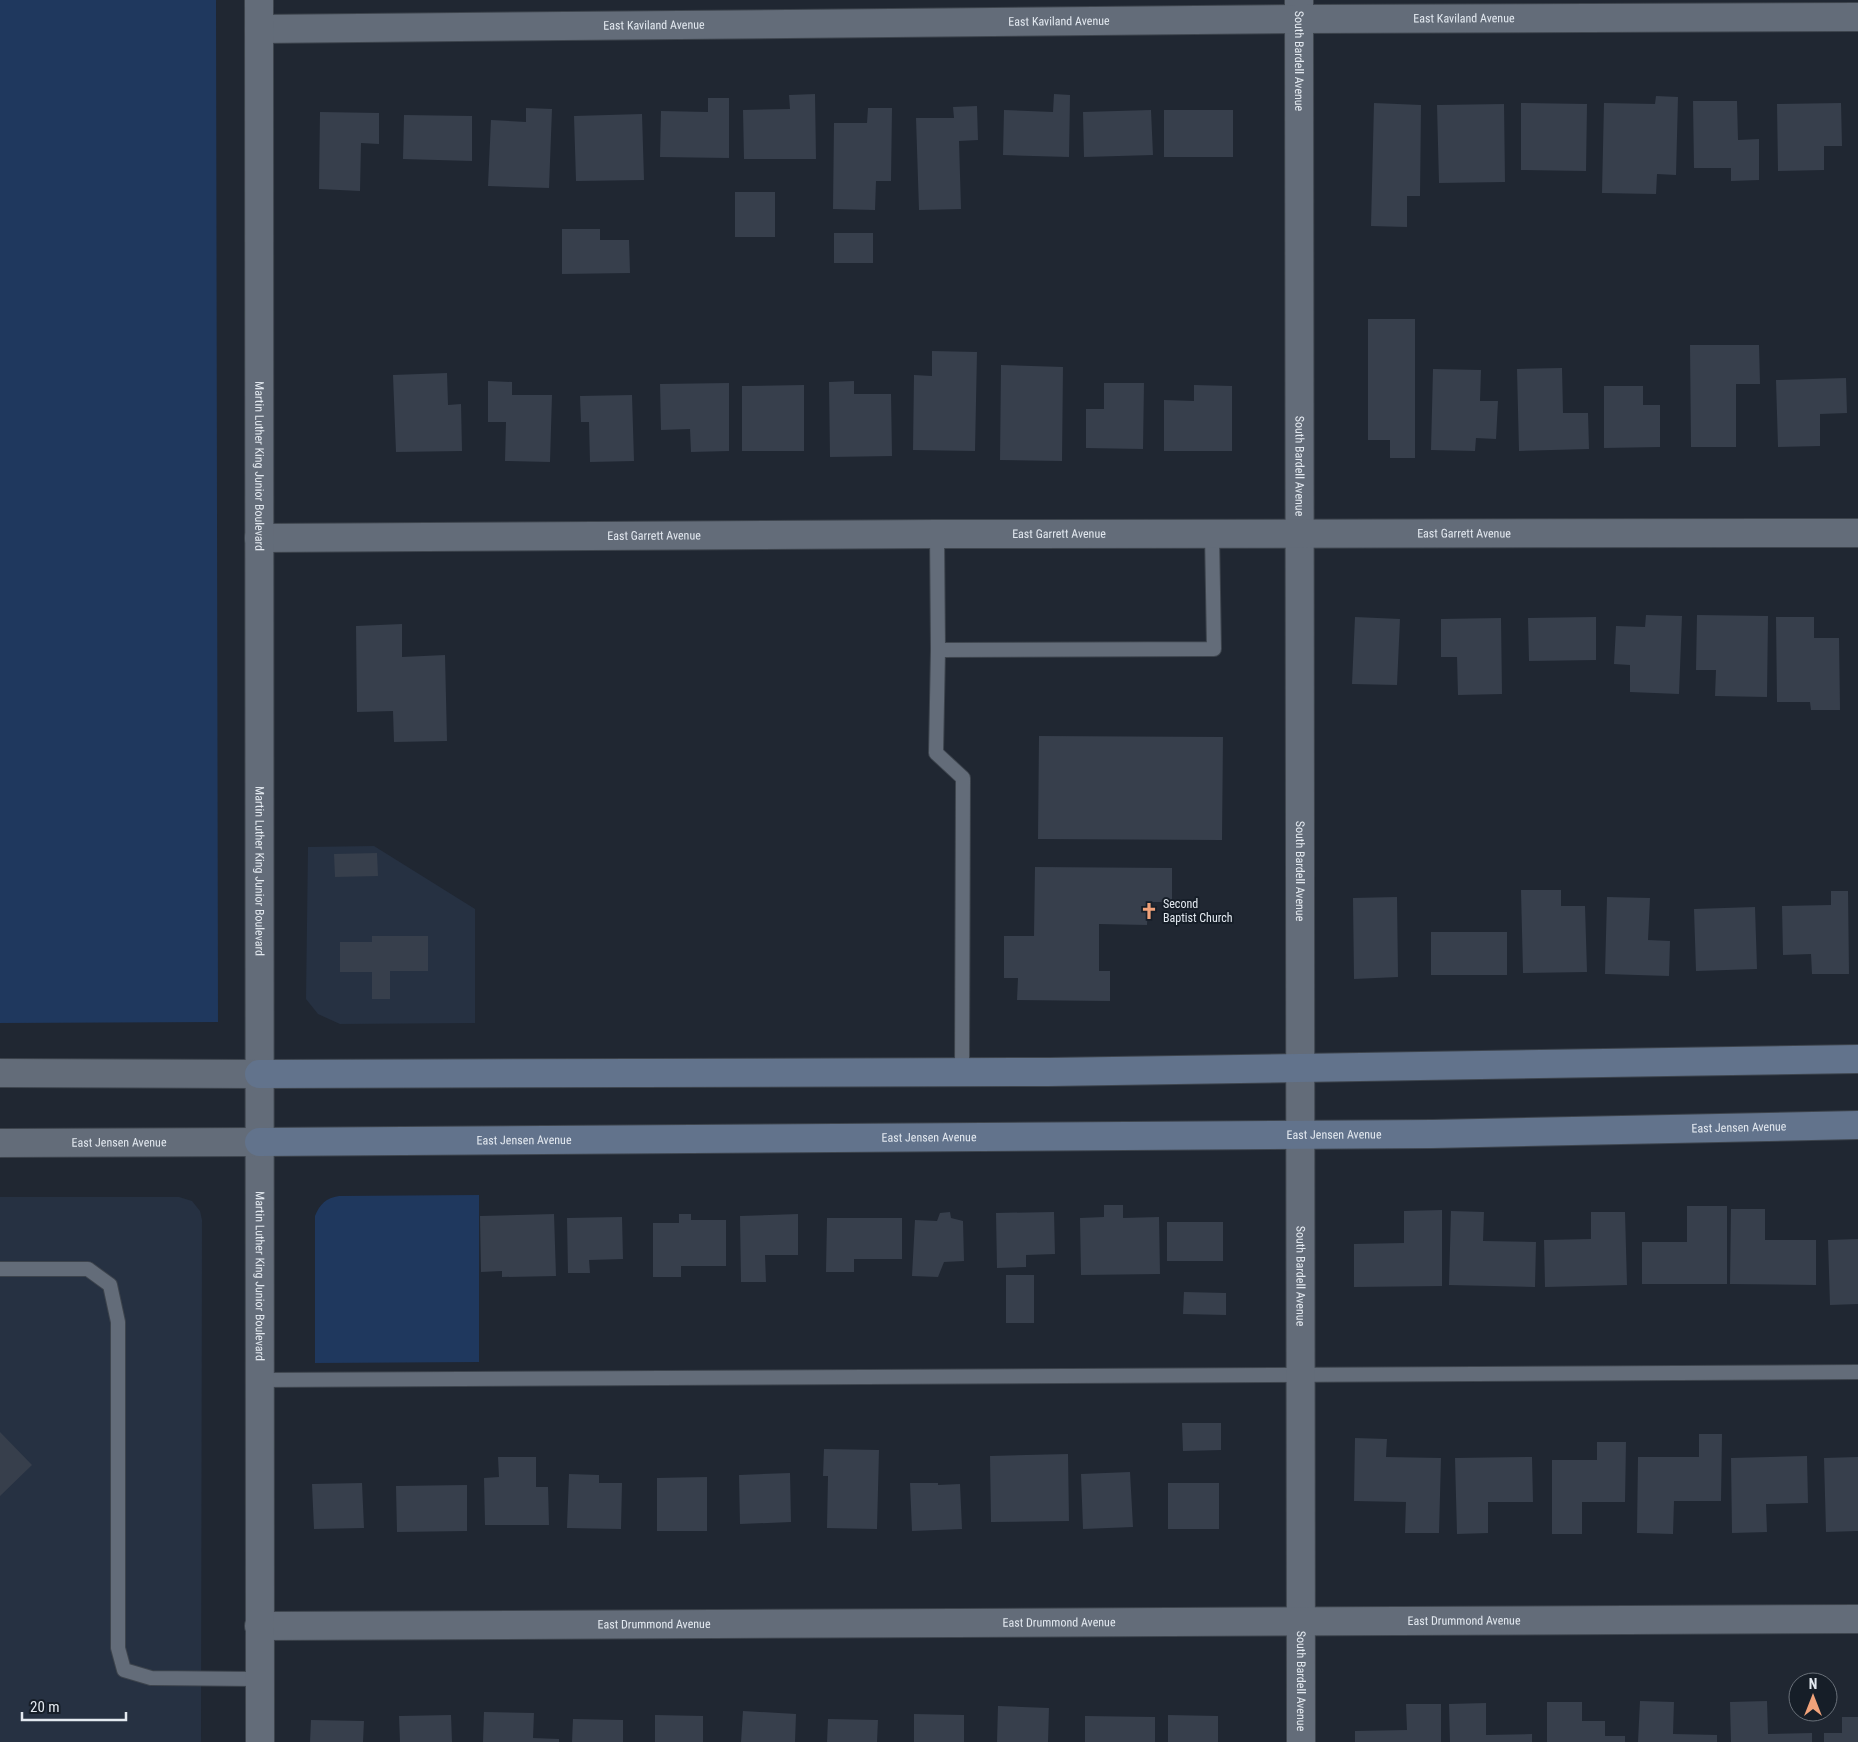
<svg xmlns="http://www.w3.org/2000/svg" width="1858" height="1742" font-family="'Roboto Condensed',sans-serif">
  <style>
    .built { fill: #263142 }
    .green { fill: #1f385e }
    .building { fill: #373f4c }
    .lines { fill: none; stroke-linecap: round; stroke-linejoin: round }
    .service-casing { stroke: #3d444d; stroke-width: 16 }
    .minor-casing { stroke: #3d444d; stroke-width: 30 }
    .tertiary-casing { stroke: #3d444d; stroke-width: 30 }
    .secondary-casing { stroke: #3d444d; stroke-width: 30 }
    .service { stroke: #636c79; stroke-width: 14 }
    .minor { stroke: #636c79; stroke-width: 28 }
    .tertiary { stroke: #636c79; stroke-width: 28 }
    .secondary { stroke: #62738c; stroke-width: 28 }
    .labels { text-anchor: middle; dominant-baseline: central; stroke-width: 4; stroke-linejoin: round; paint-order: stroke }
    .street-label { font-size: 12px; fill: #e3e9f0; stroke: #161e28 }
    .poi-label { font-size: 12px; fill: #e3e9f0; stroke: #161e28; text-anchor: start }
  </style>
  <rect width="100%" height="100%" fill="#202732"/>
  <path class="built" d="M374 846 475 909V1023L340 1024 318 1014 306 999 308 847Z
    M0 1197H179L192 1201 200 1211 202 1220 201 1742H0Z"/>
  <path class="green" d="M0 0H216L218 1022 0 1023Z
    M479 1195V1362L315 1363V1216C320 1204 326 1198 339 1196Z"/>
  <path class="building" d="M815 94 816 159H744L743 110 790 109 789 95Z
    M1054 94 1070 95 1069 157 1003 155 1004 110 1053 112Z
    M1656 96 1678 97 1676 175 1657 174 1656 194 1602 193 1604 103 1655 104Z
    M708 98H729V158L660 157 661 111 708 112Z
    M1693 101H1737L1738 140 1759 139V180L1731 181V168H1694Z
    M1374 103 1421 105 1420 196H1407V227L1371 226Z
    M1521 103 1587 104 1586 171 1521 170Z
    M1841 103 1842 146H1824V170L1778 171 1777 104Z
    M1504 104 1505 182 1439 183 1437 105Z
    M977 106 978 140 959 141 961 209 919 210 916 118H954L953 107Z
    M526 108 552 109 549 188 488 186 491 120 526 122Z
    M868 108H892L891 181H876L875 210 833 209 834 123H867Z
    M1151 110 1153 155 1084 157 1083 112Z
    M1164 110H1233V157H1164Z
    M320 112 379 113V144L361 143 360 191 319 189Z
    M642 114 644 180 576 181 574 116Z
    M404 115 472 116V161L403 159Z
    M735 192H775V237H735Z
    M562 229H600V240H629L630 273 562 274Z
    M834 233H873V263H834Z
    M1368 319H1415V458H1390V440H1368Z
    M1690 345H1759L1760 384H1736V447H1691Z
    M932 351 977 352 975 451 913 450 914 375 932 376Z
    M1001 365 1063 367 1062 461 1000 460Z
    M1562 368 1563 413H1588L1589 449 1519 451 1517 369Z
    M1433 369 1481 370 1480 401H1498L1496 439 1476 438 1475 451 1431 450Z
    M447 373 448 405 461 404 462 451 396 452 393 375Z
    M1846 378 1847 413 1820 414V446L1778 447 1776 380Z
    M488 381 512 382V395H552L550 462 505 461 506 422H488Z
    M854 381V394H891L892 456 830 457 829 382Z
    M729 383V451L691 452 690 429 661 430 660 384Z
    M1104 383H1144L1143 449 1086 448V409H1104Z
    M804 385V451H742V386Z
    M1194 385 1232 386V451H1164V400L1194 401Z
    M1604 386H1643V405H1660V447L1604 448Z
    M632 395 634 461 590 462 589 422H581L580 396Z
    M1646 615 1682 616 1679 694 1630 692V665L1614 664 1616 626 1645 627Z
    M1697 615 1768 616 1767 697 1715 696 1716 670H1696Z
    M1355 617 1400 619 1397 685 1352 684Z
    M1596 617V660L1529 661 1528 618Z
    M1776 617H1814V638H1839L1840 710H1811L1810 702H1777Z
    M1501 618 1502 694 1458 695 1457 657H1441V619Z
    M402 624V657L445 655 447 741 394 742 393 711 357 712 356 626Z
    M1039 736 1223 737 1222 840 1038 839Z
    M377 853 378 876 335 877 334 854Z
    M1035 867 1172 868V902H1148L1147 925 1099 924V971H1110V1001L1017 1000 1018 978H1004V936H1034Z
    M1521 890H1561V906H1585L1587 972 1523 973Z
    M1831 891H1848L1849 974H1812L1811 954 1783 955 1782 906 1831 905Z
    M1397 897 1398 977 1354 979 1353 898Z
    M1607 897 1650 898 1648 940 1670 941 1669 976 1605 974Z
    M1755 907 1757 969 1696 971 1694 909Z
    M1431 932H1507V975H1431Z
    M372 936H428V971H390V999H372V972H340V942H372Z
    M1104 1205H1123V1218L1159 1217 1160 1274 1081 1275 1080 1218 1104 1217Z
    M1687 1206H1727V1284H1642V1242H1687Z
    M1731 1209H1765V1240H1816V1285L1730 1284Z
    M1442 1210V1286L1354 1287V1244L1404 1243V1211Z
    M1451 1211 1484 1212 1483 1241 1536 1242 1535 1287 1449 1285Z
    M950 1212 951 1218 963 1221 964 1261 944 1262 938 1277 912 1276 915 1220 937 1221 940 1213Z
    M1054 1212 1055 1254 1026 1255V1267L997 1268 996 1213Z
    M1591 1212H1625L1627 1285 1545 1287 1544 1240 1591 1239Z
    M554 1214 556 1276 502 1277V1271L481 1272 480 1216Z
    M679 1214H691V1220H726V1266H681V1277H653V1223H679Z
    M798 1214V1255H765L766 1282H741L740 1216Z
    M622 1217 623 1259 589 1260 590 1273H568L567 1218Z
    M827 1218H902V1259H854V1272H826Z
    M1167 1222H1223V1261H1167Z
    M1858 1239V1304L1830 1305 1828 1240Z
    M1006 1275H1034V1323H1006Z
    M1184 1292 1226 1293V1315L1183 1314Z
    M1182 1423H1221V1450L1183 1451Z
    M0 1432 32 1465 0 1496Z
    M1699 1434H1722L1721 1501H1674L1673 1534 1637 1533 1638 1457H1699Z
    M1355 1438 1387 1439 1386 1457 1441 1458 1439 1533H1405L1406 1502 1354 1501Z
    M1597 1442H1626L1625 1502H1582V1534H1552V1460H1597Z
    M824 1449 879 1450 877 1529 827 1528 828 1476H823Z
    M1068 1454 1069 1521 991 1522 990 1456Z
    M1807 1456 1808 1503 1766 1504 1767 1532 1732 1533 1731 1458Z
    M498 1457H536V1487H548L549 1525H485L484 1478 499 1477Z
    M1532 1457 1533 1502H1488V1533L1457 1534 1455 1458Z
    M1858 1457V1531L1826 1532 1824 1458Z
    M1130 1472 1133 1527 1083 1529 1081 1474Z
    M790 1473 791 1522 740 1524 739 1475Z
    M569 1474 599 1475V1483H622L621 1529 567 1528Z
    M707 1477V1531H657V1478Z
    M362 1483 364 1528 314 1529 312 1484Z
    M910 1483H938V1485L960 1484 962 1529 912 1531Z
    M1168 1483H1219V1529H1168Z
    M467 1485V1531L397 1532 396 1486Z
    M1640 1701 1674 1702 1673 1734 1717 1735V1742H1638Z
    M1767 1701 1768 1734 1812 1733V1742H1731L1730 1702Z
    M1547 1702H1582V1721H1605V1736H1625V1742H1547Z
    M1486 1703V1735L1532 1734V1742H1450L1449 1704Z
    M1406 1704H1441V1742H1355V1731L1407 1730Z
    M998 1706 1049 1708 1048 1742H997Z
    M743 1711 796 1714 795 1742H741Z
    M484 1712 534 1713 533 1738 559 1739V1742H483Z
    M914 1714 964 1715V1742H914Z
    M451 1715 452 1742H400L399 1716Z
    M655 1715 703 1716V1742H655Z
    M1168 1715 1218 1716V1742H1168Z
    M1085 1716 1155 1717V1742H1085Z
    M1842 1717H1858V1742H1824V1733H1842Z
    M573 1719 623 1720V1742H572Z
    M828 1719 878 1720 877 1742H827Z
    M311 1720 364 1721 363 1742H310Z"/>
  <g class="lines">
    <g class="service-casing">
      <path id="service" d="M937 534 938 650 1214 649 1212 534
        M938 650 936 753 963 778 962 1072
        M0 1269H88L110 1285 118 1322V1648L124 1670 151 1678 259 1679
        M259 1380 1858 1372"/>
    </g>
    <g class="minor-casing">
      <g id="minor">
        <path id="s1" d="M1299 0 1301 1742"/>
        <path id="s2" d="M259 29 1299 19 1858 17"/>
        <path id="s3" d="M259 538 937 534 1858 533"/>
        <path id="s4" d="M259 1626 1858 1619"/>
      </g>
    </g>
    <g class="tertiary-casing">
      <g id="tertiary">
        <path id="s5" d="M259 0 260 1742"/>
        <path d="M0 1073 259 1074"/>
        <path id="s6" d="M0 1143 259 1142"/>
      </g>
    </g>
    <g class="secondary-casing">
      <g id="secondary">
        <path d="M259 1074 1049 1072 1858 1059"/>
        <path id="s7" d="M259 1142 1432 1134 1858 1125"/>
      </g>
    </g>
    <use href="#service" class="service"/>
    <use href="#minor" class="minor"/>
    <use href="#tertiary" class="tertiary"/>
    <use href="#secondary" class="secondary"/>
  </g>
  <defs>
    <g id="church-bare" transform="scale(1.35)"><path d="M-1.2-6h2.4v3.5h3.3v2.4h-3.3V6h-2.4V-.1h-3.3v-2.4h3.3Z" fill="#f0a27a" stroke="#161e28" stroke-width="2.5" paint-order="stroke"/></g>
  </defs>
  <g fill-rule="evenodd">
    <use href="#church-bare" x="1149" y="911"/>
  </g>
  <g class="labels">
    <g class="street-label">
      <text stroke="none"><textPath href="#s2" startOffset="1205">East Kaviland Avenue</textPath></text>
      <text stroke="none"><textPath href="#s2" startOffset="800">East Kaviland Avenue</textPath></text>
      <text stroke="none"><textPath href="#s2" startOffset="395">East Kaviland Avenue</textPath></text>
      <text stroke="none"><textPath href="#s1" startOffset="61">South Bardell Avenue</textPath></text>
      <text stroke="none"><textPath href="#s5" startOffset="466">Martin Luther King Junior Boulevard</textPath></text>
      <text stroke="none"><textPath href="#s1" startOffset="466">South Bardell Avenue</textPath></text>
      <text stroke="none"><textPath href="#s3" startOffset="800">East Garrett Avenue</textPath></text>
      <text stroke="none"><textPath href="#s3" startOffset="1205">East Garrett Avenue</textPath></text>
      <text stroke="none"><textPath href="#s3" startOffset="395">East Garrett Avenue</textPath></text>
      <text stroke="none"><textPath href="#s5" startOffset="871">Martin Luther King Junior Boulevard</textPath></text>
      <text stroke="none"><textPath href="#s1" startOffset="871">South Bardell Avenue</textPath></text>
      <text stroke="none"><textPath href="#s7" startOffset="1480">East Jensen Avenue</textPath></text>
      <text stroke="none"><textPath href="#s7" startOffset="1075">East Jensen Avenue</textPath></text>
      <text stroke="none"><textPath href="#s7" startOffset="670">East Jensen Avenue</textPath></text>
      <text stroke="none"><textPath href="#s7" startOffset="265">East Jensen Avenue</textPath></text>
      <text stroke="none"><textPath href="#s6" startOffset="119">East Jensen Avenue</textPath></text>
      <text stroke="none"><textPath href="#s5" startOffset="1276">Martin Luther King Junior Boulevard</textPath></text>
      <text stroke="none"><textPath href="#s1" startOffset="1276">South Bardell Avenue</textPath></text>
      <text stroke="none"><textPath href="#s4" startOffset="1205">East Drummond Avenue</textPath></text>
      <text stroke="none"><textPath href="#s4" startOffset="800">East Drummond Avenue</textPath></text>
      <text stroke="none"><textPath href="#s4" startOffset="395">East Drummond Avenue</textPath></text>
      <text stroke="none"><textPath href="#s1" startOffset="1681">South Bardell Avenue</textPath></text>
    </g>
    <g class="poi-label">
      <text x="1163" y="904">Second<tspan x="1163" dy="14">Baptist Church</tspan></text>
    </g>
  </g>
  <g transform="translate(1813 1697)"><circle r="24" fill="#161e28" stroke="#686f78"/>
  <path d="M0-4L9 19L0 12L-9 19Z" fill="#f0a27a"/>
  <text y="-8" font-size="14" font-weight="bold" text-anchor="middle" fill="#e3e9f0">N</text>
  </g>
  <path d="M22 1712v8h104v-8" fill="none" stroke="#e3e9f0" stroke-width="2.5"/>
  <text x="30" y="1712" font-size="15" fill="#e3e9f0" stroke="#161e28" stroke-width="4" paint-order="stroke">20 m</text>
</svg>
